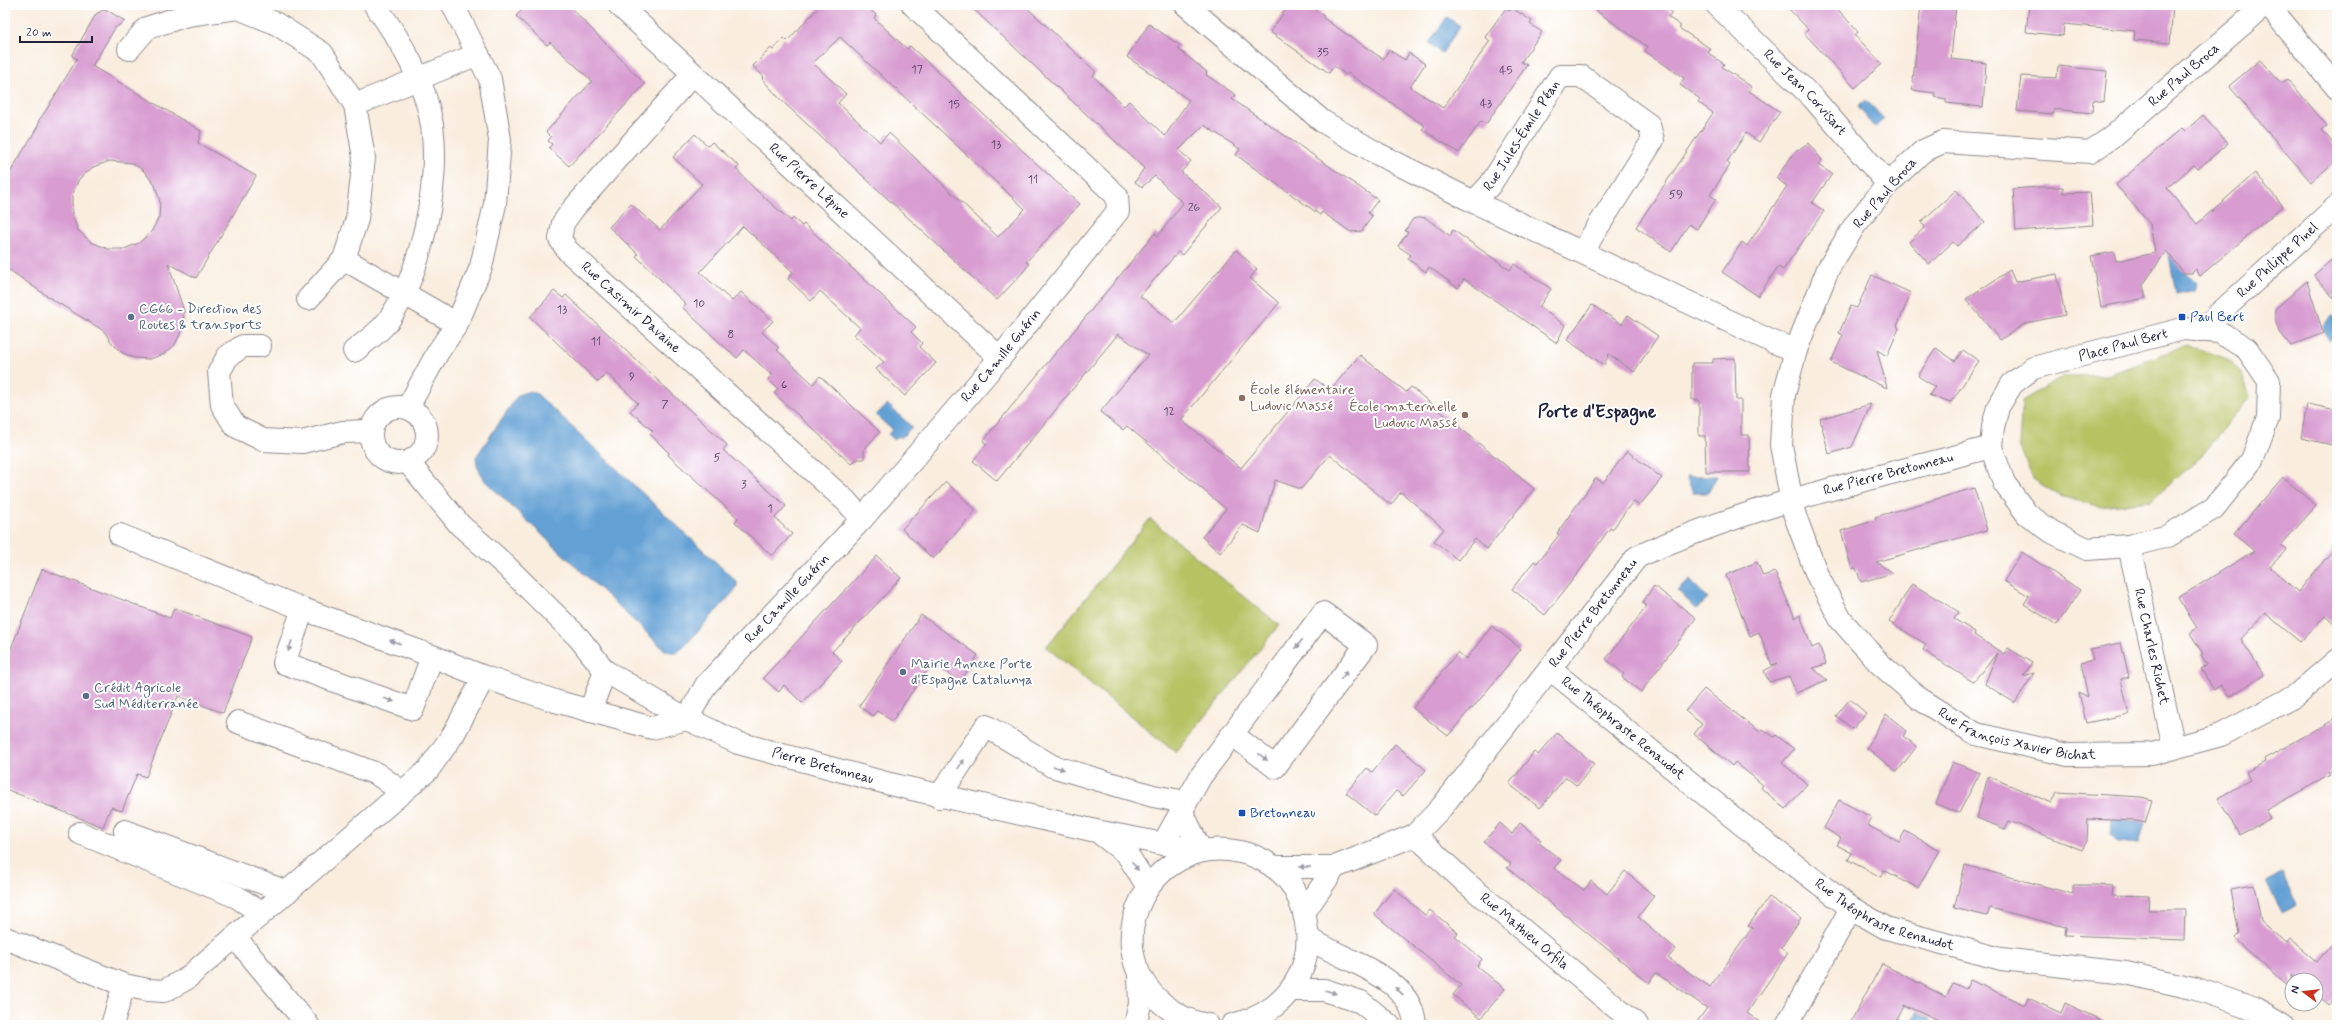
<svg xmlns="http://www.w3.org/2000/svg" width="2342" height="1030" font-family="Mynerve,sans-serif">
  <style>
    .green { fill: #b7c264; stroke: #6c7250 }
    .water { fill: #63a0d4; stroke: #426188 }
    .building { fill: #d89cd1; fill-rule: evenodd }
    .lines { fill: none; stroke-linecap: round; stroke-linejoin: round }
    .minor-casing { stroke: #8e888c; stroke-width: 24 }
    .minor { stroke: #fff; stroke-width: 22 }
    .oneway { fill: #9c9ca7 }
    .service-dot { fill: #5c6f8a; stroke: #fff; stroke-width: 1.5 }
    .transit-dot { fill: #1a4fb4; stroke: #fff; stroke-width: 1.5 }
    .education-dot { fill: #8d6e63; stroke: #fff; stroke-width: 1.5 }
    .labels { text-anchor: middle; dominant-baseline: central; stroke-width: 4; stroke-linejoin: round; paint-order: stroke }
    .number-label { font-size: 12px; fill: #504060 }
    .street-label { font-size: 14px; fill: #22223b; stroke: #fff }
    .service-label { font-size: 14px; fill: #4e5e75; stroke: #fff; text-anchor: start }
    .transit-label { font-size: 14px; fill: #164399; stroke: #fff; text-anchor: start }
    .education-label { font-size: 14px; fill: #785e54; stroke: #fff; text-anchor: start }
    .district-label { font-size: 18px; font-weight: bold; fill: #22223b; stroke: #fff }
  </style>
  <rect width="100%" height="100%" fill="#fff"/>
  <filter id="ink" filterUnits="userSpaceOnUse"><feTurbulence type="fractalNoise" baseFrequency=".025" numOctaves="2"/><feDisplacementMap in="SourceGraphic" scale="8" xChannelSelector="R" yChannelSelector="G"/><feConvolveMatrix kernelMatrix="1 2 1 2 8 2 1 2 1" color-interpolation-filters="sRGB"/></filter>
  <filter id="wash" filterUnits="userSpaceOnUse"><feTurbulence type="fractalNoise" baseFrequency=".012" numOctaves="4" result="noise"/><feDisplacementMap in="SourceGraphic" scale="16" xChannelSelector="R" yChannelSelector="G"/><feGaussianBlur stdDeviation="0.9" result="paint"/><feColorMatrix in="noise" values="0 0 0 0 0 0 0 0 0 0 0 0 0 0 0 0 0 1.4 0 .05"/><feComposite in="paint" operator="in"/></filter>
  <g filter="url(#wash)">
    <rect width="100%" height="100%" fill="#f9edde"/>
    <path class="green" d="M2187 345 2225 358 2242 373 2250 397 2203 454 2150 501 2098 506 2060 496 2033 479 2019 445 2022 401 2064 376 2108 375Z
      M1150 519 1279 625 1176 753 1046 647Z"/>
    <path class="water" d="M1447 17 1460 26 1442 53 1429 43Z
      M1866 100 1884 119 1875 127 1858 107Z
      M2169 255H2172C2175 260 2179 269 2183 272 2189 277 2194 276 2196 285L2194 290 2176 294Z
      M2337 315V344L2328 339 2323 327 2330 317Z
      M529 391 537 394 737 582V588L685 646 676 653 666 651 485 481 477 466 476 457 518 395Z
      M887 404 912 427 901 438 899 436 895 440 888 434 892 430 876 415Z
      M1686 476H1717L1708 493H1693Z
      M1690 580 1708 599 1696 609 1678 591Z
      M2112 820 2145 823 2139 844 2118 842 2111 835Z
      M2282 874 2297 904 2282 912 2266 882Z
      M1917 1012 1931 1019 1928 1025H1911Z"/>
    <g id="blocks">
      <path class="building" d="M527 5H568L645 84 569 166 549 148 552 144 548 141 551 137 546 132 592 81 550 42 547 45 516 16Z
        M821 5H865L876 15 874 18 907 49 910 46 1080 204 1026 262 1029 264 1024 271 997 300 781 100 762 79 764 77 753 66 771 48 773 50 784 38 787 41ZM840 37 1025 209 998 237 889 133 880 142 838 103 846 94 813 63Z
        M969 5H1024L1096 72 1093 76 1124 106 1129 101 1165 136 1189 100 1127 57 1149 24 1181 46 1178 49 1207 72 1206 75 1236 95 1232 99 1378 200 1368 213 1372 216 1362 231 1351 232 1322 212 1320 215 1236 155 1240 149 1204 125 1179 150 1191 161 1181 172 1222 207 1182 255 1178 252 1140 296 1174 323 1236 250 1257 269 1250 278 1279 303 1181 420 1241 468 1315 379 1330 390 1360 355 1406 392 1411 387 1534 489 1487 549 1475 539 1458 560 1434 541 1444 529 1401 492 1391 505 1330 455 1301 489 1275 480 1260 533 1243 525 1220 553 1202 537 1226 509 1127 426 1123 430 1100 412 1148 355 1118 334 997 481 973 461 987 444 983 441 1025 390 1155 233 1158 236 1183 203 1155 176 1142 187 1135 182 1144 168Z
        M1289 5H1309L1324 16 1323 18 1383 59 1389 50 1405 60 1409 53 1425 64 1410 87 1443 108 1490 41 1485 37 1506 8 1510 11 1512 8 1532 21 1530 24 1542 32 1521 62 1527 65 1506 95 1486 124 1481 121 1459 153 1422 129 1425 126 1348 73 1346 75 1334 66 1329 73 1270 32Z
        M1588 5H1660L1672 12 1668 17 1681 26 1679 28 1711 49 1708 53 1724 64 1722 67 1752 87 1749 91 1780 112 1759 142 1746 133 1727 162 1730 165 1710 195 1716 199 1697 229 1689 224 1671 252 1636 227 1713 113 1698 102 1700 99 1680 85 1684 78 1645 51 1648 47Z
        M1785 5H1827L1830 8 1834 5 1858 32 1855 35 1882 64 1855 88 1804 33 1808 29Z
        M1921 5H1956L1951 59 1986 63 1983 107 1946 103V99L1935 97V93L1912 90Z
        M2029 5H2173L2170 43 2134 40 2135 31 2064 24 2063 36 2026 32Z
        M105 9 125 21 115 28 92 66 201 131 198 143 256 176 196 278 168 263 184 311 183 327 175 345 164 354 150 359 134 358 121 352 112 343 104 331 50 298 5 267V181L38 126 39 120 45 112 77 59 72 56 96 14ZM110 161 132 163 143 170 155 185 160 202 159 217 151 232 139 243 124 249H108L91 242 78 230 72 215V195L79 179 93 167Z
        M2260 60 2281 83 2287 79 2298 91 2327 126 2322 130 2337 148V160L2311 182 2229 86Z
        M2058 66 2107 71 2104 102 2093 100 2092 113 2054 109V114L2017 111 2021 76 2057 78Z
        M2203 115 2228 143 2198 169 2194 165 2167 188 2197 224 2255 173 2283 206 2200 276 2196 269 2192 273H2184L2166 251 2143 285 2146 298 2101 307 2091 256 2114 252 2116 261 2155 253 2150 224 2116 185 2182 128 2185 131Z
        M695 134 708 146 712 142 739 166 736 169 756 190 791 221 793 218 802 226 804 224 916 327 911 332 922 343 919 347 936 363 905 396 876 369 884 362 854 335 860 328 820 291 811 301 788 279 793 272 743 226 700 272 732 301 741 292 773 321 762 332 779 348 777 350 813 384 820 376 880 432 864 449V459H856L851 464 774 393 778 389 768 379 772 375 744 350 737 358 716 339 682 307 686 304 636 256 638 254 609 227 631 204 660 230 702 184 673 157Z
        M1808 143 1822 160 1818 165 1832 174 1812 203 1824 211 1783 270 1778 267 1758 296 1722 272 1742 242 1747 246 1787 186 1776 178 1794 153Z
        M2039 187H2063V193L2090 192 2093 225 2016 231 2013 189Z
        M1956 190 1985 222 1957 246 1953 242 1929 264 1909 242 1925 227 1921 222Z
        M1420 217 1426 218 1450 236 1453 230 1510 270 1514 264 1551 289 1539 307 1565 325 1557 343 1464 279 1458 288 1429 267 1426 272 1408 259 1411 255 1398 246 1408 232 1405 231 1413 219Z
        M2337 255V302L2314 275Z
        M2010 270 2015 282 2057 274 2065 315 2026 323 2000 340 1966 299Z
        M1872 275 1911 293 1897 326 1899 328 1887 356 1877 350 1887 388 1831 362 1843 335 1839 333 1851 306 1857 308Z
        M2307 281 2323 333 2291 346 2279 331 2275 320V309Z
        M554 291 563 298 566 295 592 319 727 445 723 450 786 506 775 518 792 534 772 556 735 522 738 518 668 455 669 453 650 434 653 431 630 411 638 403 607 373 598 382 530 317Z
        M1592 305 1622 324 1628 315 1658 336 1634 372 1609 354 1604 365 1567 340Z
        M1936 348 1955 361 1963 350 1979 361 1951 402 1929 395 1935 387 1918 376Z
        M1735 358 1736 400H1741V435H1749L1750 472H1706L1705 436H1699V400H1692V363H1713V359Z
        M1871 404 1852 447 1829 454 1820 419Z
        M2307 404 2337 410V446L2301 438Z
        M1627 451 1662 478 1639 506 1633 501 1612 530 1610 528 1581 569 1545 615 1512 589 1534 561 1537 563 1559 535 1557 533 1596 478 1603 483Z
        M2283 477 2316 506 2281 545 2287 549 2270 567 2298 592 2337 545V627L2325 616 2300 642 2265 613 2241 639 2264 675 2229 697 2221 685 2214 690 2201 669 2207 665 2201 655 2203 654 2190 633 2197 628 2178 598 2254 551 2234 534Z
        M946 482 976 510 933 559 902 529Z
        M1974 488 1987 530 1876 562 1893 573 1861 582 1856 568 1852 569 1841 531 1876 520 1875 517Z
        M2022 552 2080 590 2057 625 2024 604 2029 596 2004 581Z
        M877 556 901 578 832 652 842 661 802 703 784 685 779 692 763 678Z
        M1757 562 1763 576 1775 572 1795 618 1800 615 1812 648 1819 645 1826 664 1813 668 1827 680 1796 693 1789 676 1769 682 1764 671 1778 663 1772 665 1759 632 1750 636 1726 575Z
        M42 569 170 618 174 608 252 637 223 713 178 696 146 777 137 774 122 811 111 807 103 827 5 789V664Z
        M1912 584 1959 612 1954 619 1975 632 1974 635 2004 654 2008 648 2032 663 2023 676 2034 673 2015 703 1985 684 1997 653 1973 682 1923 650 1926 644 1889 622Z
        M1654 586 1696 618 1641 692 1622 677 1624 674 1606 659 1647 606 1642 603Z
        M921 615 978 655 960 682 932 663 892 721 877 711 873 716 859 706Z
        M1492 626 1521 649 1472 709 1471 708 1448 736 1413 708 1458 652 1466 659Z
        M2121 643 2129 677 2121 679 2129 714 2086 723 2079 692 2088 697 2081 663 2093 660 2090 649Z
        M1704 689 1760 732 1763 729 1774 737 1776 735 1794 749 1782 763 1807 784 1786 809 1761 788 1763 785 1735 762 1732 766 1694 734 1702 724 1685 711Z
        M1850 699 1866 713 1853 729 1836 716Z
        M1886 714 1907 731 1903 736 1917 746 1897 772 1867 748Z
        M2337 718V768L2328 773 2330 775 2266 810 2271 818 2239 835 2218 798 2250 780 2246 772 2265 762 2264 759Z
        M1557 733 1594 764 1577 786 1566 777 1540 808 1509 784 1534 752 1538 755Z
        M1395 744 1426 770 1403 796 1396 791 1375 816 1346 793 1367 768 1372 772Z
        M1953 762 1980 773 1959 813 1936 804Z
        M1988 776 2052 803 2057 792 2142 797 2152 800 2145 823 2136 821 2088 819 2087 841 2082 850 2009 821 2005 829 1977 818Z
        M1839 800 1871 817 1867 825 1899 842 1905 831 1939 850 1918 888 1884 870 1881 877 1848 860 1852 853 1837 845 1841 838 1824 828Z
        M1500 823 1512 834 1520 823 1541 840 1539 843 1561 860 1554 868 1584 890 1591 881 1607 894 1625 871 1654 896 1638 917 1676 949 1668 958 1710 987 1752 928 1748 926 1769 897 1801 918 1781 948 1788 953 1747 1013 1764 1025H1695L1707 1008 1656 973 1649 983 1507 868 1511 864 1484 842Z
        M1965 865 2073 894V885H2094L2113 886 2112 895 2149 896 2148 910H2185L2184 940 2065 935 2066 927 1990 908 1987 916 1954 908Z
        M2254 885 2261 921 2287 943 2290 939 2317 962 2337 938V995L2328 1005 2316 994V980H2299L2292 974V989L2235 938 2239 934 2231 889Z
        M1394 889 1425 915 1430 910 1458 933 1455 936 1482 959 1477 966 1505 989 1481 1018 1453 995 1461 985 1374 914Z
        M1882 964 1946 997 1953 983 1966 989 1970 980 2025 1005 2028 998 2061 1013 2065 1003 2111 1025H1947L1904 1005 1894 1025H1849Z"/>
    </g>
  </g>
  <g filter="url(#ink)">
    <use href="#blocks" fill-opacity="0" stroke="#8e888c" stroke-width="1"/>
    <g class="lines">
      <g class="minor-casing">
        <g id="minor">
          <path id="s1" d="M619 5 1000 358"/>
          <path d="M1186 5 1322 121 1378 154 1474 202 1773 342 1796 350"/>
          <path id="s2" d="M1717 5 1813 98 1888 184"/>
          <path id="s3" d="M2265 5 2111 138 2090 152 1943 142 1923 151 1888 184 1855 225 1828 269 1796 350 1784 395 1781 445 1794 513 1817 575 1841 620 1879 663 1920 699 1976 734 2068 755 2152 754 2221 735 2295 696 2337 660"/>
          <path d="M2268 5 2337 88"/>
          <path d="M129 49 147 28 187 15 238 8 275 23 322 53 355 105 364 158 357 219 344 259 308 299"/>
          <path id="s4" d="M693 74 573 209 563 223 560 239 568 251 846 501 862 519"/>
          <path d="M355 105 478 54"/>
          <path id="s5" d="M1474 202 1490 185 1560 76H1581L1649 125 1653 140 1592 236 1584 252"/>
          <path d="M344 259 457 324"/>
          <path d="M2183 329 2219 332 2247 349 2269 381 2268 418 2252 460 2214 508 2168 536 2129 546 2087 549 2052 532 2027 514 2004 483 1991 447 1993 427 1998 407 2012 384 2033 368Z"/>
          <path id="s6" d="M2200 331 2337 206"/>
          <path d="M260 346H243L228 356 219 372 222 405 235 426 263 440 302 442 343 432 369 431"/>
          <path d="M354 351C365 342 380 332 388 321 422 273 440 183 432 125 425 81 401 41 375 5"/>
          <circle cx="399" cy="435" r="28"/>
          <path d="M408 407 438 352 457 324 481 267 495 204 500 140 490 79 453 5"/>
          <path id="s7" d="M408 462 460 525 504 564 579 638 605 671 687 719 738 743 890 784 1096 831 1201 851"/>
          <path id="s8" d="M120 535 303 609 432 656 484 677 555 701 652 728 687 719 706 685 862 519 1000 358 1118 211 1117 196 913 5"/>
          <path id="s9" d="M2129 546 2174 747"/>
          <path d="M303 609 284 663 413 709 432 656"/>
          <path id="s10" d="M1550 669 1740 823 1851 908 1886 928 2001 959 2126 973 2197 989 2255 1009 2283 1025"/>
          <path d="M590 711 605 671"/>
          <path d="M238 722 377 774 402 792"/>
          <path d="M939 797 986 726 1052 766 1153 796 1186 802"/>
          <path d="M1182 812 1201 851"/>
          <path d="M125 831 287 892"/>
          <path d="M80 833 237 897 261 913"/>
          <path d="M1101 834 1127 854 1148 887"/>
          <path id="s11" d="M1415 835 1465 882 1637 1025"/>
          <path d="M1163 844 1201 776 1323 613 1366 645 1275 767 1232 734"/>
          <path id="s12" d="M1274 867H1335L1415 835 1441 808 1637 557C1749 505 1872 479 1991 447"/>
          <path d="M1305 911 1335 867"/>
          <path d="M235 937 308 1025"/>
          <path d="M5 938 124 985 148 990 164 991 186 979 428 770 453 735 484 677"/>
          <path d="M1309 938C1343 962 1412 975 1415 1025"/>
          <path d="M1292 990H1324L1361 1002 1389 1025"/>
          <path d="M112 1025 124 985"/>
          <path d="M1135 1025 1140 1004 1139 975"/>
          <path d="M1208 1025C1191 1023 1176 1015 1163 1004 1092 945 1152 832 1240 852 1260 856 1284 870 1294 889 1326 947 1299 1011 1232 1025"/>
          <path d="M1787 1025 1851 908"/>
        </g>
      </g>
      <use href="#minor" class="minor"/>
    </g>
    <defs><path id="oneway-solid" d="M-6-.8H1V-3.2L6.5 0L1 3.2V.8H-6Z"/></defs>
    <g class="oneway">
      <use href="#oneway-solid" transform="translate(395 642) rotate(-160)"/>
      <use href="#oneway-solid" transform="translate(1299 644) rotate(127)"/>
      <use href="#oneway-solid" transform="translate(290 646) rotate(109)"/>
      <use href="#oneway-solid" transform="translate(1344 675) rotate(-53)"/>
      <use href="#oneway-solid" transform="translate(389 700) rotate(19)"/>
      <use href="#oneway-solid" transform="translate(1263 757) rotate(37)"/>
      <use href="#oneway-solid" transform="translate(961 764) rotate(-57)"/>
      <use href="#oneway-solid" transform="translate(1059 768) rotate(17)"/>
      <use href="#oneway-solid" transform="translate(1135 866) rotate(55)"/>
      <use href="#oneway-solid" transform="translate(1305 867) rotate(-179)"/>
      <use href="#oneway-solid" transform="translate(1399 991) rotate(-136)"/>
      <use href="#oneway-solid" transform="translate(1331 992) rotate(18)"/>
    </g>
  </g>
  <g class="service-dot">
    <circle cx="131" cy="317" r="4"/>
    <circle cx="903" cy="672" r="4"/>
    <circle cx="86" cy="696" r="4"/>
  </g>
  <g class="transit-dot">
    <rect x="2178" y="313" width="8" height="8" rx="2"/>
    <rect x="1238" y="809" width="8" height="8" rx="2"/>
  </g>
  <g class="education-dot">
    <circle cx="1242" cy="398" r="4"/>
    <circle cx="1465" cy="415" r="4"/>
  </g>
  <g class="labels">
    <g class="number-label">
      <text x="1323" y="53">35</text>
      <text x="917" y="70">17</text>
      <text x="1506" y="71">45</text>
      <text x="1486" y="104">43</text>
      <text x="954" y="105">15</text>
      <text x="996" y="145">13</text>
      <text x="1033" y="180">11</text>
      <text x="1676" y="195">59</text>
      <text x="1194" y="208">26</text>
      <text x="699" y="304">10</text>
      <text x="562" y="310">13</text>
      <text x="731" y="335">8</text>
      <text x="596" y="342">11</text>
      <text x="632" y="377">9</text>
      <text x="784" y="385">6</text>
      <text x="665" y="405">7</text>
      <text x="1169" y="412">12</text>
      <text x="717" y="458">5</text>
      <text x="744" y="485">3</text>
      <text x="770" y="509">1</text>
    </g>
    <g class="street-label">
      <text transform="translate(2184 75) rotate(-41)">Rue Paul Broca</text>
      <text stroke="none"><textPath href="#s2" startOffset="124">Rue Jean Corvisart</textPath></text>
      <text stroke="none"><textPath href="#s5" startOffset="82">Rue Jules-Émile Péan</textPath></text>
      <text stroke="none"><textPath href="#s1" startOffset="259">Rue Pierre Lépine</textPath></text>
      <text transform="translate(1885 193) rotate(-49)">Rue Paul Broca</text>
      <text stroke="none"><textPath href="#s6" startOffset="105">Rue Philippe Pinel</textPath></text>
      <text stroke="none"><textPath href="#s4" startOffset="313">Rue Casimir Davaine</textPath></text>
      <text transform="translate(2123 345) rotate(-15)">Place Paul Bert</text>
      <text stroke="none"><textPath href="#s8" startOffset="1084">Rue Camille Guérin</textPath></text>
      <text stroke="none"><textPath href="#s12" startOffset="768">Rue Pierre Bretonneau</textPath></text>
      <text stroke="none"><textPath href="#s8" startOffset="760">Rue Camille Guérin</textPath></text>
      <text stroke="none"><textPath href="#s12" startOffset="432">Rue Pierre Bretonneau</textPath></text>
      <text stroke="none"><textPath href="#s9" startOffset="103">Rue Charles Richet</textPath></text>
      <text stroke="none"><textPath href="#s10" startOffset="94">Rue Théophraste Renaudot</textPath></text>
      <text stroke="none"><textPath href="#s3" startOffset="1138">Rue François Xavier Bichat</textPath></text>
      <text stroke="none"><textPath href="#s7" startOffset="527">Pierre Bretonneau</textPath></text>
      <text stroke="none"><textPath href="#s10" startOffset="418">Rue Théophraste Renaudot</textPath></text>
      <text stroke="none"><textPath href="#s11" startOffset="146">Rue Mathieu Orfila</textPath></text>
    </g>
    <g class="service-label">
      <text x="139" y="309">CG66 - Direction des<tspan x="139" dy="16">Routes &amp; transports</tspan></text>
      <text x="911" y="664">Mairie Annexe Porte<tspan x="911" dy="16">d'Espagne Catalunya</tspan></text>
      <text x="94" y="688">Crédit Agricole<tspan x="94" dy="16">Sud Méditerranée</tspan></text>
    </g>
    <g class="transit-label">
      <text x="2190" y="317">Paul Bert</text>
      <text x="1250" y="813">Bretonneau</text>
    </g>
    <g class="education-label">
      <text x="1250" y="390">École élémentaire<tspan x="1250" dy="16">Ludovic Massé</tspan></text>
      <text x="1457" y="407" text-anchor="end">École maternelle<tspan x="1457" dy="16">Ludovic Massé</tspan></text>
    </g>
    <g class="district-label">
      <text x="1597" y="412">Porte d'Espagne</text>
    </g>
  </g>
  <rect width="2342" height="1030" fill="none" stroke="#fff" stroke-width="20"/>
  <g transform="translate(2304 992) rotate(285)"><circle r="19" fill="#ffffff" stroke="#a7a7b1"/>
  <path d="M0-3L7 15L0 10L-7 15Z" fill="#c8321e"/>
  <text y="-6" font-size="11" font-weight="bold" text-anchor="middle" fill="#22223b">N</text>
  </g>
  <path d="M20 36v6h72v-6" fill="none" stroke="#22223b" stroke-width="2"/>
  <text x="26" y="36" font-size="12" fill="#22223b" stroke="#ffffff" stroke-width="3" paint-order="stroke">20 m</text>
</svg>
